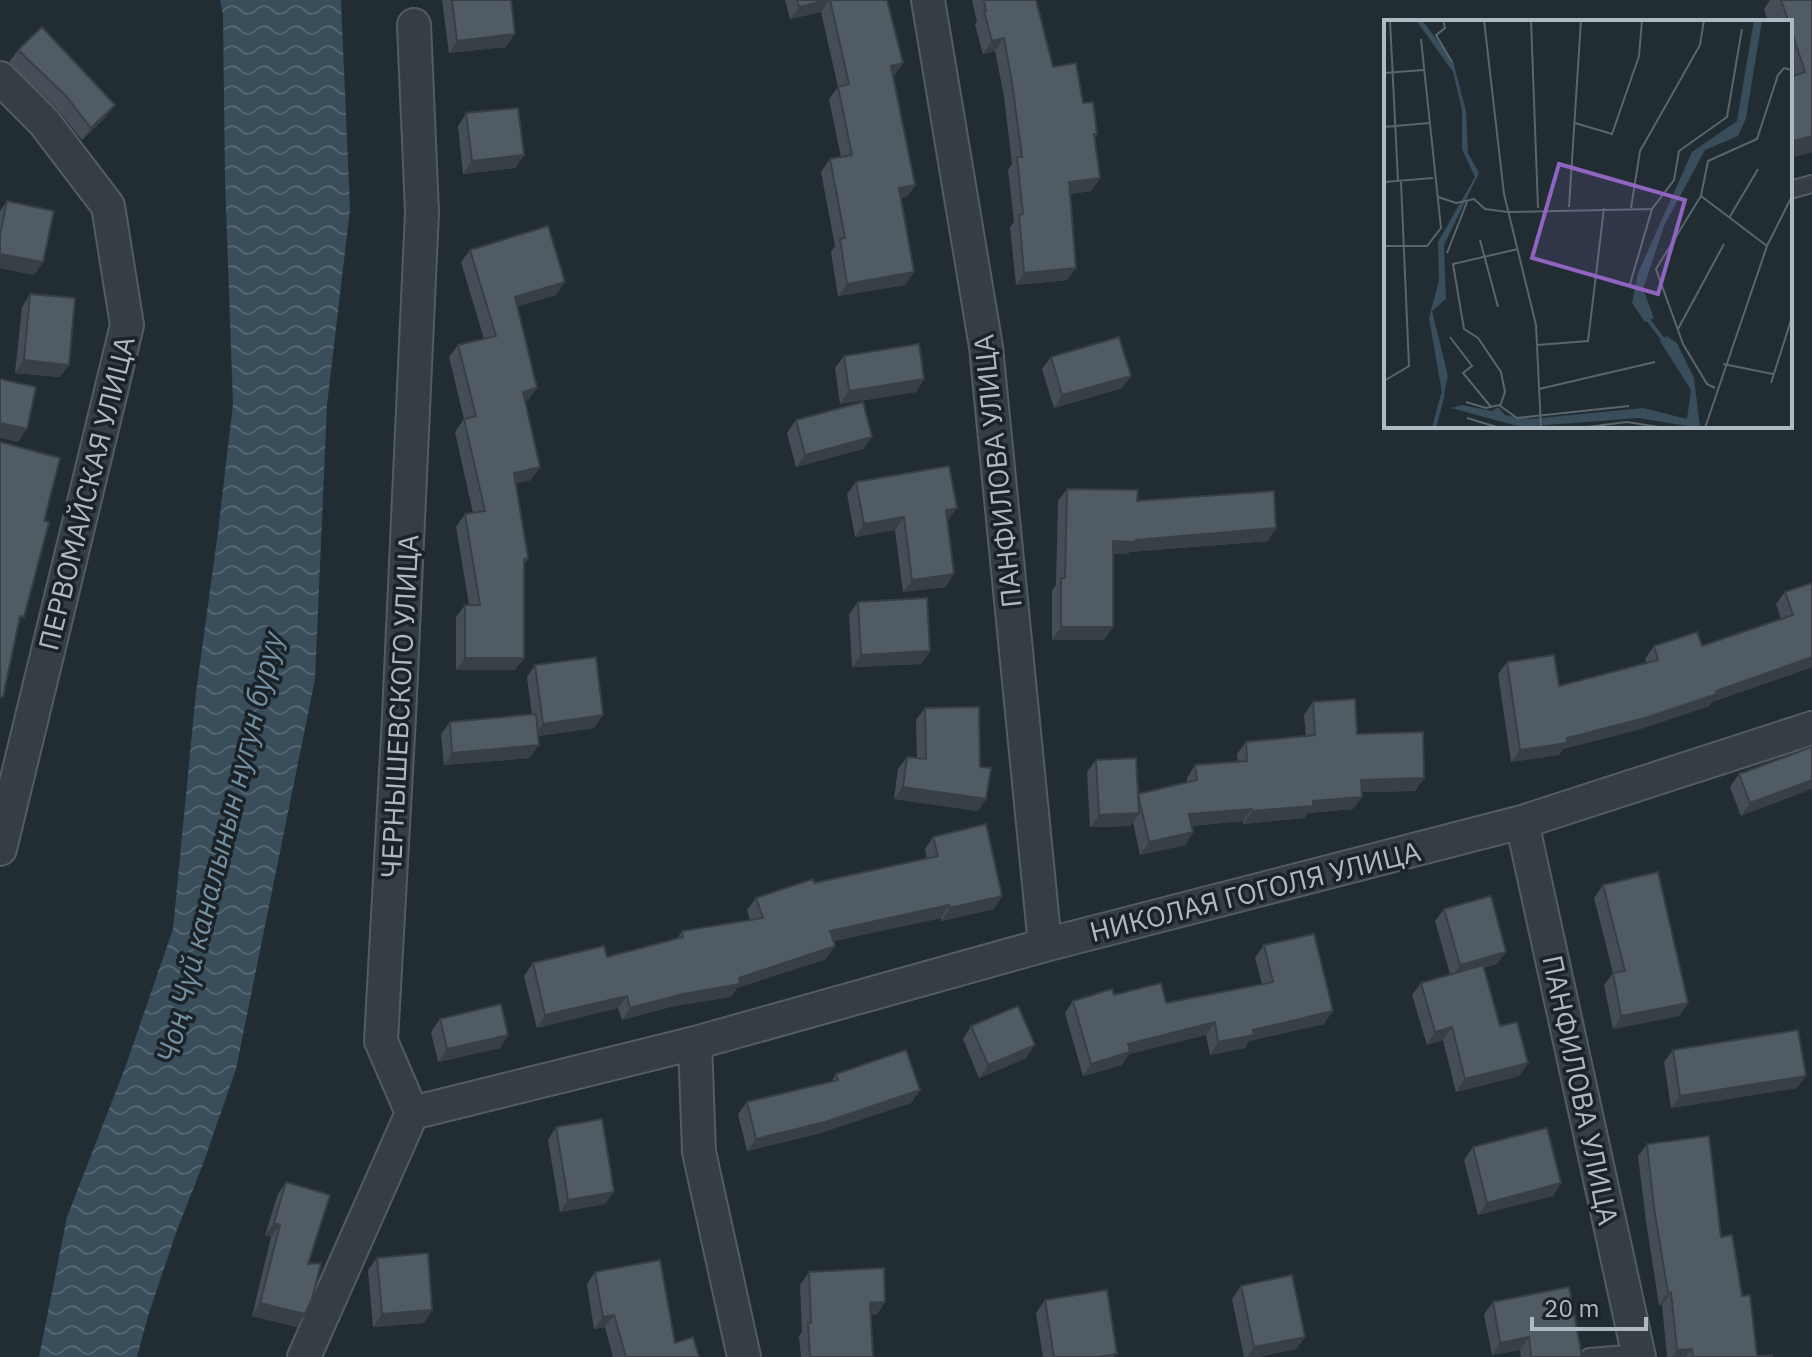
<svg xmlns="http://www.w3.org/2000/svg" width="1812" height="1357" font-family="'IBM Plex Sans',sans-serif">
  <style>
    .water { fill: url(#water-waves) }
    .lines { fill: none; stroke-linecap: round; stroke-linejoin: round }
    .service-casing { stroke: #535c62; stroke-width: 20 }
    .minor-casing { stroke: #535c62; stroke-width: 36 }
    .service { stroke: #353e44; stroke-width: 16 }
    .minor { stroke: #353e44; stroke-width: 32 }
    .wall { fill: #454e56 }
    .shaded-wall { fill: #384046 }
    .building { fill: #505b64; stroke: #384046; stroke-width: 2 }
    .labels { text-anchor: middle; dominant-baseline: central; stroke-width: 7; stroke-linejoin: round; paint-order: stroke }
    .street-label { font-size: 28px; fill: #afb9c1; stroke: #1b2329 }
    .water-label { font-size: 30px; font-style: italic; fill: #748fa1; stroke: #1b2329 }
    .inset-river { fill: none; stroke: #394d5b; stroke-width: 4 }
    .inset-road { fill: none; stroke: #5a656c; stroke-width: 2 }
    .view { fill: #9064c0; fill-opacity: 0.15; stroke: #9064c0; stroke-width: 4 }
    .inset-edge { fill: none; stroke: #afb9c1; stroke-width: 4 }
  </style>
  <defs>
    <pattern id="water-waves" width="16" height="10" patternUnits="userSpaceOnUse" patternTransform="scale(2)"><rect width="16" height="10" fill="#394d5b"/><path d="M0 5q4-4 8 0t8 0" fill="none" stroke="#536571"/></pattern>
  </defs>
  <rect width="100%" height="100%" fill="#222d33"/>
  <path class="water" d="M220 0H341L350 209 327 405 315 679 236 1069 203 1164 177 1230 148 1316 137 1357H39L67 1217 125 1068 173 929 196 692 218 532 233 404 225 179 223 15Z"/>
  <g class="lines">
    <g class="service-casing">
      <path id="service" d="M1790 190 1812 184
        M1589 1357 1638 1353"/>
    </g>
    <g class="minor-casing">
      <path id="minor" d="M928 0 986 347 1045 945
        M0 78 44 122 108 206 127 325 0 849
        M1522 822 1639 1357
        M695 1043 699 1152 744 1357
        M412 1113 695 1043 1045 945 1522 822 1812 728
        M304 1357 412 1113 381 1041 399 717 422 212 414 25"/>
    </g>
    <use href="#service" class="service"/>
    <use href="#minor" class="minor"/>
  </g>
  <path class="wall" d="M442 0H511L506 47 449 53Z
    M785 0H887L894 76H893L915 185 907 197 901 198 905 285 838 296 831 252 835 246 821 172 830 159 841 157 829 99 838 87 821 12 790 19Z
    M972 0H1036L1053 67 1083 103 1097 134 1095 137 1100 178 1091 191 1070 194 1076 268 1067 280 1016 285 1010 227 1014 222 1008 170 1012 164 1004 96 995 51 983 54 975 24 977 22Z
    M1770 0H1812V152L1790 158V22H1768L1764 9Z
    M18 50 106 117 82 140 57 109 9 62Z
    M466 114 524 155 515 168 463 174 458 126Z
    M7 201 43 262 34 275 0 268V211Z
    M470 250 556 295 517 306 537 388 528 400 525 401 531 480 516 483 528 558 524 564V658L515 670H456V617L465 605H469L456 527 465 514 473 513 455 432 464 419 449 357 458 345 484 339 461 262Z
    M30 294 60 377 15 373 22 307Z
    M844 356 924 379 916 392 840 404 835 368Z
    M1051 357 1131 376 1122 388 1054 408 1042 369Z
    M796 420 872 437 863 449 796 467 787 433Z
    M856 482 948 520 954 574 945 587 903 592 895 530 855 537 847 494Z
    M1067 489 1137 501 1268 541 1129 552 1128 554H1113L1104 640H1052V591L1056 585 1058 501Z
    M1785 592 1812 667 1712 702 1709 706 1637 730 1563 749 1559 755 1511 762 1498 674 1507 662 1559 686 1646 663 1645 659 1654 646H1702L1781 619 1776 604Z
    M858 602 930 651 921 664 852 667 849 614Z
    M535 665 603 715 594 728 538 736 530 758 444 765 441 734 450 722 532 715 527 677Z
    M1313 702 1357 734 1424 778 1415 791 1362 792 1353 809 1308 813 1304 818 1243 824V821L1192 826 1193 832 1185 845 1140 855 1133 822 1130 826 1090 827 1087 772 1096 760 1138 794 1187 782V778L1195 765 1238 762 1237 754 1246 742 1306 736 1304 715Z
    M925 708 980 767 986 799 978 811 894 799 898 769 907 757 917 758 916 720Z
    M1812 747 1741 816 1730 787 1739 774Z
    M933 837 1002 896 994 909 941 921V918L833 941 826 959 737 988 731 997 674 1006 622 1020 618 1008 537 1028 524 976 533 963 607 957 677 939 682 931 750 920 747 910 756 898 814 883 927 859 925 849Z
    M1603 885 1688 1003 1679 1016 1613 1029 1604 985 1613 973 1594 898Z
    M1444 909 1497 964 1483 968 1500 1026 1528 1063 1519 1076 1456 1092 1443 1040 1427 1045 1412 995 1421 983 1450 974 1435 921Z
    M1264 945 1324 1024 1249 1041 1245 1048 1210 1055 1206 1035 1129 1054 1122 1065 1083 1076 1065 1013 1073 1001 1114 995 1166 1003 1262 984 1255 958Z
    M440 1019 508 1035 500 1048 438 1062 431 1032Z
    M971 1026 1026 1058 979 1078 963 1039Z
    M1673 1050 1797 1088 1671 1108 1664 1062Z
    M836 1074 920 1090 911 1103 817 1134 747 1151 738 1114 747 1102 831 1082Z
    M556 1127 605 1204 560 1212 548 1140Z
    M1647 1144 1721 1237 1742 1296 1757 1356 1772 1357H1667L1662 1305H1659L1646 1221 1638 1156Z
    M1473 1147 1561 1183 1553 1196 1478 1215 1464 1160Z
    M286 1182 308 1264 305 1314 297 1327 252 1316 271 1237 265 1235 278 1194Z
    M377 1258 432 1310 424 1323 373 1327 368 1270Z
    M595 1272 675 1343 699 1357H613L605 1327 594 1329 587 1284Z
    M809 1272 885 1302 877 1314 871 1315 873 1357H801L799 1336 802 1332 800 1285Z
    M1241 1286 1305 1337 1296 1349 1259 1357H1244L1232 1299Z
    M1045 1300 1115 1357H1043L1036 1313Z
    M1493 1302 1582 1357H1521L1520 1350 1492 1355 1484 1314Z"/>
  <path class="shaded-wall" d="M826 0H829L821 12 790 19 799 7Z
    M515 34 506 47 449 53 457 41Z
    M1004 38 995 51 983 54 992 41Z
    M903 63 894 76 882 78 891 66Z
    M115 105 106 117 82 140 91 128Z
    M1812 136V152L1790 158V142Z
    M524 155 515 168 463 174 472 161Z
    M1100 178 1091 191 1060 195 1069 182Z
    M915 185 907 197 891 201 899 188Z
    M0 254 43 262 34 275 0 268Z
    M1076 268 1067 280 1016 285 1024 273Z
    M914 272 905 285 838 296 847 284Z
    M565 282 556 295 506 310 515 297Z
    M24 360 69 365 60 377 15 373Z
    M1131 376 1122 388 1054 408 1062 395Z
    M924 379 916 392 840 404 849 391Z
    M537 388 528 400 514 404 523 392Z
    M0 423 27 429 18 442 0 438Z
    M872 437 863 449 796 467 805 455Z
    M540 467 531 480 505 486 514 473Z
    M957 508 948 520 937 522 946 510Z
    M904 517 895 530 855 537 864 524Z
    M1276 528 1268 541 1129 552 1128 554H1104L1113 541Z
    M954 574 945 587 903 592 912 580Z
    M1061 627H1113L1104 640H1052Z
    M930 651 921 664 852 667 861 655Z
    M1812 657V667L1712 702 1709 706 1637 730 1563 749 1559 755 1511 762 1520 750 1567 738 1716 691Z
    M465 658H524L515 670H456Z
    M603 715 594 728 534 736 543 724Z
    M539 745 530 758 444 765 452 753Z
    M1424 778 1415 791 1352 792 1361 780Z
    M1812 780V789L1741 816 1750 803Z
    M903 787 986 799 978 811 894 799Z
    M1362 797 1353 809 1308 813 1304 818 1243 824 1252 811 1313 801Z
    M1252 809 1243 821 1181 827 1189 814Z
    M1139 813 1130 826 1090 827 1099 815Z
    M1193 832 1185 845 1140 855 1149 842Z
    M1002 896 994 909 941 921 950 908Z
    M949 905 941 918 821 944 830 931Z
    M835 946 826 959 737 988 731 997 674 1006 622 1020 630 1008 739 978Z
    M1506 952 1497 964 1451 978 1460 965Z
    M627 996 618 1008 537 1028 545 1015Z
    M1688 1003 1679 1016 1613 1029 1621 1016Z
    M1333 1011 1324 1024 1249 1041 1245 1048 1210 1055 1218 1042 1253 1030Z
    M1215 1022 1206 1035 1129 1054 1122 1065 1083 1076 1091 1064 1128 1044Z
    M1452 1027 1443 1040 1427 1045 1435 1032Z
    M508 1035 500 1048 438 1062 447 1049Z
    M1035 1045 1026 1058 979 1078 988 1065Z
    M1528 1063 1519 1076 1456 1092 1465 1079Z
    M1806 1076 1797 1088 1671 1108 1680 1096Z
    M920 1090 911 1103 817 1134 747 1151 756 1139Z
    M1561 1183 1553 1196 1478 1215 1487 1203Z
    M614 1192 605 1204 560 1212 568 1200Z
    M274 1223 280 1225 271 1237 265 1235Z
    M1671 1292 1662 1305H1659L1668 1293Z
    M885 1302 877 1314 861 1315 870 1303Z
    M260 1303 305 1314 297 1327 252 1316Z
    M432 1310 424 1323 373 1327 382 1314Z
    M614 1315 605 1327 594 1329 603 1317Z
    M1305 1337 1296 1349 1259 1357H1247L1254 1347Z
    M1529 1337 1520 1350 1492 1355 1500 1343Z
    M1692 1349 1686 1357H1672L1677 1350Z"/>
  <path class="building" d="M452 0H511L515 34 457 41Z
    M797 0H826L799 7Z
    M830 0H887L903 63 891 66 915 185 899 188 914 272 847 284 840 239 845 238 830 159 852 155 838 87 849 84Z
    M984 0H1036L1053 67 1076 63 1083 103 1093 102 1097 134H1094L1100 178 1069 182 1076 268 1024 273 1019 215 1023 214 1017 157H1022L1012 83 1004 38 992 41 984 11H986Z
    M1781 0H1812V136L1790 142V77L1805 72 1790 26V22H1789Z
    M42 27 115 105 91 128 66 96 18 50Z
    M518 108 524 155 472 161 466 113Z
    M7 201 54 211 43 262 0 254V235Z
    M548 226 565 282 515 297 537 388 523 392 540 467 514 473 528 558 524 559V658H465V605H480L465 514 485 511 464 419 476 416 458 345 496 336 470 250Z
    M30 294 75 298 69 365 24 360Z
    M1119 337 1131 376 1062 395 1051 357Z
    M919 344 924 379 849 391 844 356Z
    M0 379 36 387 27 429 0 423Z
    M863 402 872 437 805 455 796 420Z
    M0 442 60 458 44 521 49 522 24 617 20 616 3 697H0Z
    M949 466 957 508 946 510 954 574 912 580 904 517 864 524 856 482Z
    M1067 489 1138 490 1137 501 1274 491 1276 528 1136 540V542L1113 541V627H1061V578H1065Z
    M1812 583V657L1716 691 1717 694 1645 718 1567 738V743L1520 750 1507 662 1554 655 1559 686 1658 660 1654 646 1697 632 1702 646 1793 615 1785 592Z
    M927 598 930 651 861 655 858 602Z
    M596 657 603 715 543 724 535 665Z
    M1355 699 1357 734 1423 732 1424 778 1361 780 1362 797 1313 801V806L1252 811V809L1189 814 1193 832 1149 842 1138 794 1197 780 1195 765 1247 761 1246 742 1315 735 1313 702Z
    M979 707 980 767 991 768 986 799 903 787 907 757 926 759 925 708Z
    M536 714 539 745 452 753 450 722Z
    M1812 747V780L1750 803 1739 774Z
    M1136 758 1139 813 1099 815 1096 760Z
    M986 824 1002 896 950 908 949 905 830 931 835 946 739 978 740 984 683 994 630 1008 627 996 545 1015 533 963 604 946 607 957 683 937 682 931 763 918 756 898 813 879 814 883 938 856 933 837Z
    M1658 872 1688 1003 1621 1016 1613 973 1625 971 1603 885Z
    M1491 896 1506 952 1460 965 1444 909Z
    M1314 934 1333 1011 1253 1030 1254 1035 1218 1042 1215 1022 1128 1044 1130 1052 1091 1064 1073 1001 1112 989 1114 995 1161 983 1166 1003 1273 982 1264 945Z
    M1483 965 1500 1026 1517 1022 1528 1063 1465 1079 1452 1027 1435 1032 1421 983Z
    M501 1004 508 1035 447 1049 440 1019Z
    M1018 1006 1035 1045 988 1065 971 1026Z
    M1798 1030 1806 1076 1680 1096 1673 1050Z
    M906 1050 920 1090 825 1122 756 1139 747 1102 838 1080 836 1074Z
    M602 1119 614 1192 568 1200 556 1127Z
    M1547 1128 1561 1183 1487 1203 1473 1147Z
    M1709 1136 1721 1237 1732 1235 1742 1296 1750 1295 1757 1356 1772 1355V1357H1693L1692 1349 1677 1350 1671 1292 1668 1293 1654 1208 1647 1144Z
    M286 1182 330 1195 308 1264 321 1263 312 1299 305 1314 260 1303 280 1225 274 1223Z
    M428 1253 432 1310 382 1314 377 1258Z
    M660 1260 675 1343 693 1337 699 1357H626L614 1315 603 1317 595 1272Z
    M884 1268 885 1302 870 1303 873 1357H810L808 1323H811L809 1272Z
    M1292 1275 1305 1337 1254 1347 1241 1286Z
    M1569 1287 1582 1357H1531L1529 1337 1500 1343 1493 1302Z
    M1107 1290 1117 1354 1098 1357H1054L1045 1300Z"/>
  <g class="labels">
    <g class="street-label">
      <text transform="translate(997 471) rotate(-96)">ПАНФИЛОВА УЛИЦА</text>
      <text transform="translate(86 493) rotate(-76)">ПЕРВОМАЙСКАЯ УЛИЦА</text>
      <text transform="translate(399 706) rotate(-87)">ЧЕРНЫШЕВСКОГО УЛИЦА</text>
      <text transform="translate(1255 891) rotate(-14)">НИКОЛАЯ ГОГОЛЯ УЛИЦА</text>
      <text transform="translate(1581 1090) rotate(78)">ПАНФИЛОВА УЛИЦА</text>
    </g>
    <g class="water-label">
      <text transform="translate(219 847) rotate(-76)">Чоң Чүй каналынын нугун буруу</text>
    </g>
  </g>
  <g transform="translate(1384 20)">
    <rect width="408" height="408" fill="#222d33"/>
    <path d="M32 0H38L69 41 82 91 84 133 95 153 60 225 62 279 48 291 64 356 59 379 45 298 55 260 54 222 91 157 78 129V90L69 52ZM370 0H378L362 98 354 116 321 130 280 206 259 269 270 298 261 302 248 283 254 253 308 132 353 101ZM283 316 293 323 310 358 316 408 254 398 137 407 67 388 78 385 108 391 114 387 121 395 147 399 259 388 303 399 307 370 276 321Z" fill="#394d5b"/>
    <path class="inset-river" d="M262 297 281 322M50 408 59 374"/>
    <path class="inset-road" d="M6 0 14 161M59 0 61 8 52 15 68 42M100 0 120 174 152 305 157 408M147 0 154 188M0 53 40 50M191 103 228 114 255 36 258 0M0 107 45 103M0 162 49 158M317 176 383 226M54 177 72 183 90 179 101 189 124 192 268 189M185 187 197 0M247 188 256 131 316 25 320 0M345 198 374 149M96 220 114 287M0 226H43L57 208 37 19M63 233 83 182M246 264 268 189 290 160 295 131 343 97 358 9M294 309 340 224M66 317 88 346 79 353 107 387M153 325 204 321 220 188M339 344 389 354M0 361 25 346 17 162M387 363 408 297M331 368 323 364 299 324 272 249 317 176 324 141 373 119 394 55 400 48 408 50M155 369 271 342M82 382 102 388 115 385 133 398 245 386M116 386 121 372 117 352 94 318 80 309 69 244 134 229M83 398 116 408M195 408 243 402 281 408M321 408 383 226 408 176"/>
    <path class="view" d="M175 144 301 180 274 274 148 238Z"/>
    <rect width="408" height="408" class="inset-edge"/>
  </g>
  <path d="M1532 1317v12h114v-12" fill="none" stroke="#afb9c1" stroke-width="4"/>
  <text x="1544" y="1317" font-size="24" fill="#afb9c1" stroke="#1b2329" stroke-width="6" paint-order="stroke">20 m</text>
</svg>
